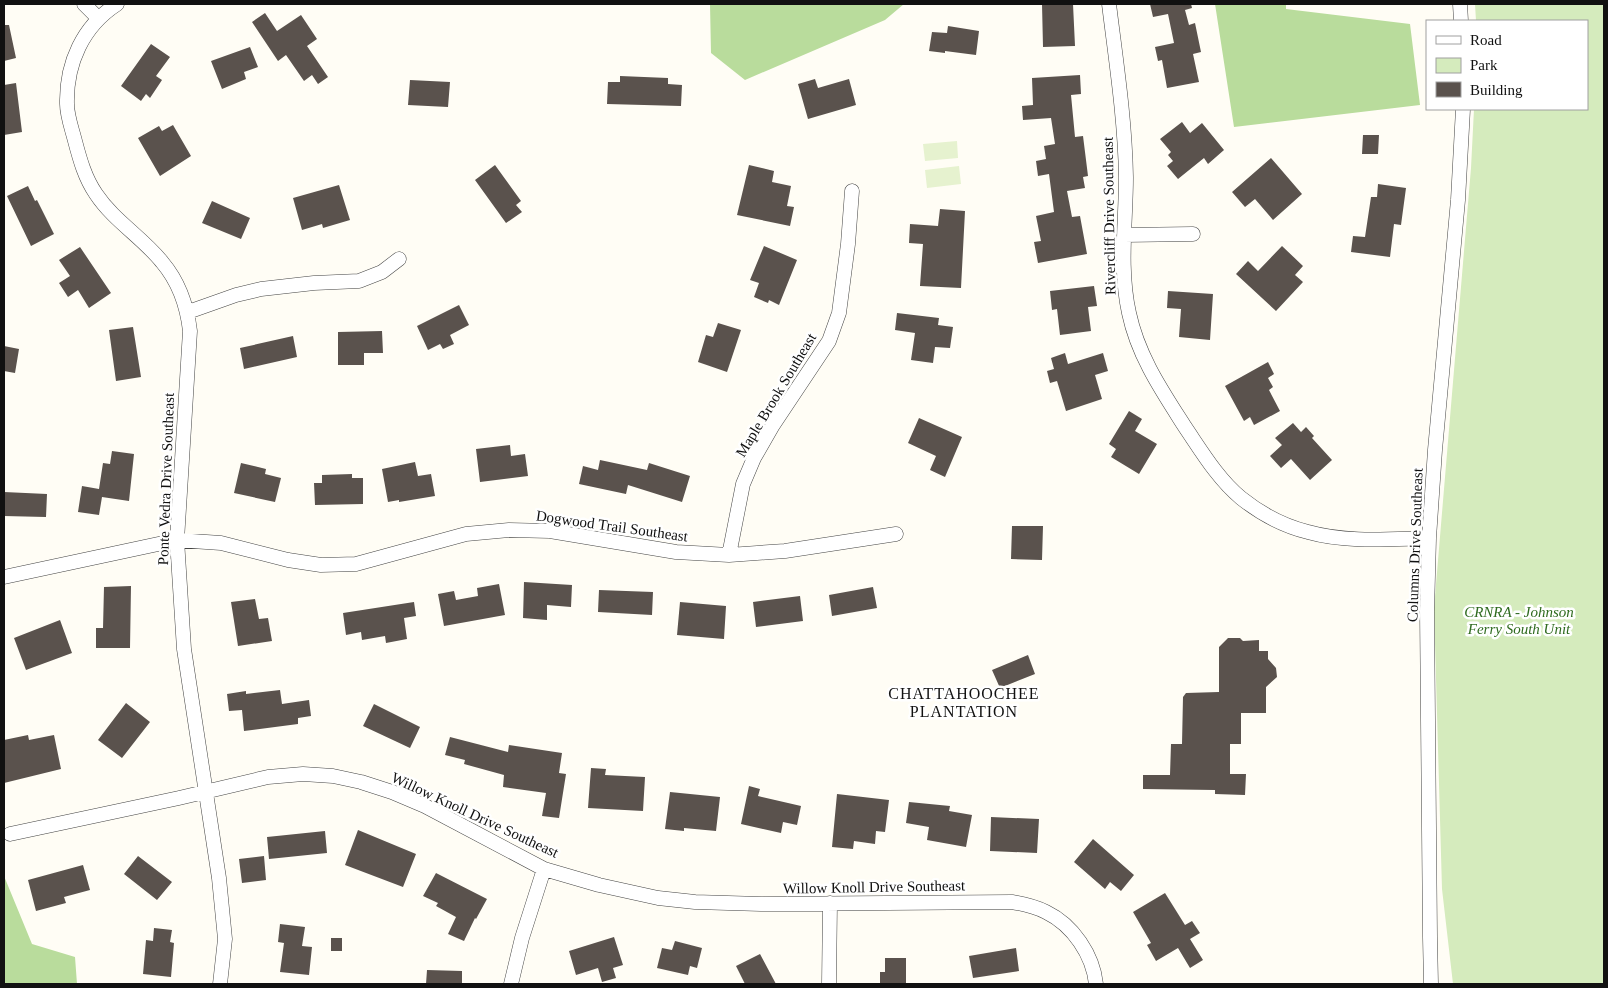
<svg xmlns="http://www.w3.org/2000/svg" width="1608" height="988" font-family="Georgia,serif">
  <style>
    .green { fill: #d5ebbd }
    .forest { fill: #b9dc9c }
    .pitch { fill: #e6f2cf }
    .building { fill: #5a524d }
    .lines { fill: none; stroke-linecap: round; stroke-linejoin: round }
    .minor-casing { stroke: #444; stroke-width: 15 }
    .minor { stroke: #fff; stroke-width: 14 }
    .labels { text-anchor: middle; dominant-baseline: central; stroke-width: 5; stroke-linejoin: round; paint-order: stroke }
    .street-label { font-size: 15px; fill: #111; stroke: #fff }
    .park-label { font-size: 15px; font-style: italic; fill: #2f6b1f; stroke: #fff }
    .neighbourhood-label { font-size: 16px; letter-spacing: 1px; fill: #111; stroke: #fff }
  </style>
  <rect width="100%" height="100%" fill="#fffdf5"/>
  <path class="green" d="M1475 4H1604V984H1453L1442 889 1434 608 1471 168 1474 109H1587V21H1476Z"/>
  <path class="forest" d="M710 4H904L885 20 745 80 711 53Z
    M1215 4H1286V9L1410 24 1420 105 1234 127Z
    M4 876 32 944 75 957 77 984H4Z"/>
  <path class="pitch" d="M957 141 958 158 925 161 923 144Z
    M959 166 961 184 927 188 925 170Z"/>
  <path class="building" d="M1042 4H1073L1075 46 1043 47Z
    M1150 4H1191L1192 8 1185 10 1189 25 1195 23 1201 52 1193 54 1199 82 1167 88 1162 60 1158 61 1155 47 1174 43 1168 14 1153 17Z
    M265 13 277 31 301 15 317 39 307 46 328 77 318 84 312 75 304 81 286 55 278 61 252 22Z
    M4 25H9L16 58 4 61Z
    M948 26 979 31 976 55 945 51V53L929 51 932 32 947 33Z
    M151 44 170 57 156 76 162 80 150 98 146 94 141 101 121 86Z
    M250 47 258 67 244 72 246 79 222 89 211 61Z
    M1080 75 1081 94 1071 95 1075 137 1083 136 1088 176 1083 177 1085 188 1067 191 1072 217 1080 216 1087 254 1038 263 1034 242 1041 241 1036 216 1054 212 1049 174 1038 176 1036 161 1046 159 1044 146 1055 144 1051 118 1023 120 1022 106 1033 105 1032 78Z
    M620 76 668 78V84L682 85 681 106 607 104 608 82H620Z
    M815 79 818 88 849 79 856 105 808 119 798 84Z
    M410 80 450 82 448 107 408 105Z
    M16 83 22 132 4 135V85Z
    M1182 122 1190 133 1202 123 1224 150 1208 164 1204 158 1178 179 1167 166 1173 161 1168 155 1171 152 1160 139Z
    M173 125 191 156 160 176 138 138 159 126 162 131Z
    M1363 135H1379L1378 154H1362Z
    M1271 158 1302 194 1273 220 1255 199 1245 207 1232 192Z
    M495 165 521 201 516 205 522 212 506 223 475 180Z
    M749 165 774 171 772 182 791 186 787 206 794 207 790 226 737 215Z
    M1378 184 1406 188 1401 225 1394 224 1390 257 1351 252 1353 236 1365 237 1371 197H1377Z
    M339 185 350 220 323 228 322 224 302 230 293 198Z
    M28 186 35 201 37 200 54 234 31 246 7 196Z
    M212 201 250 218 241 239 202 223Z
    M940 209 965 211 961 288 920 286 923 244 909 243 910 224 938 226Z
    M764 246 797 260 779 305 769 300 768 303 754 297 759 283 750 280Z
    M1282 246 1303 266 1295 275 1303 282 1276 311 1236 274 1248 261 1258 271Z
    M80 247 111 293 89 308 78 290 68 297 59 283 70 276 59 260Z
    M1094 286 1097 306 1088 307 1091 331 1060 335 1057 309 1052 310 1050 291Z
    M1168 291 1213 294 1210 340 1179 337 1181 309 1167 308Z
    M459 305 469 325 450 335 454 344 443 349 440 344 428 350 417 326Z
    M897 313 939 318 938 325 953 327 950 348 935 347 933 363 911 360 915 333 895 330Z
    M718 323 741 330 727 372 698 362 706 335 713 337Z
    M133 327 141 377 116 381 109 330Z
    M382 331 383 353H364V365H338V332Z
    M293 336 297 357 244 369 240 348Z
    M4 346 19 349 15 373 4 371Z
    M1065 353 1068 364 1103 353 1108 371 1095 375 1102 399 1066 411 1057 381 1050 383 1047 371 1054 369 1051 358Z
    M1268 362 1274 374 1268 378 1273 387 1269 390 1280 411 1254 425 1250 417 1244 421 1225 386Z
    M1129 411 1142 419 1135 431 1157 444 1139 474 1111 457 1116 449 1109 444Z
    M919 418 962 437 945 477 930 470 936 456 908 443Z
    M1293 423 1301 432 1306 427 1314 436 1312 438 1332 460 1310 480 1291 459 1281 468 1270 456 1282 445 1275 438Z
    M510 445 511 456 525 454 528 476 480 482 476 449Z
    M112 451 134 454 129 501 102 497 99 515 78 512 82 486 99 489 103 463 110 464Z
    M600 460 647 470 649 463 690 476 682 502 628 485 626 494 579 484 583 466 598 470Z
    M415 462 418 476 431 474 435 496 399 502V500L388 502 382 469Z
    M241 463 266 469 265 474 281 478 275 502 234 493Z
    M352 474V478H363V504L315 505 314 483H322V475Z
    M4 492 47 494 46 517 4 516Z
    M1012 526H1043L1042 560 1011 559Z
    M524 582 572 585 571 607 547 605V620L523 618Z
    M499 584 505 615 444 626 438 594 454 591 456 600 478 596 477 588Z
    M131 586 130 648H96V628H103L104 587Z
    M873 587 877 608 832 616 829 595Z
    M599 590 653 592 652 615 598 612Z
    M800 596 803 621 756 627 753 602Z
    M255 599 259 619 268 618 272 641 238 646 231 602Z
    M414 602 416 616 404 618 407 639 386 643 385 636 362 640 361 632 346 635 343 613Z
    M680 602 726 606 724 639 677 635Z
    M60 620 72 653 26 670 14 638Z
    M1228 638H1240L1243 641 1259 640V651H1268V659L1276 668 1277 677 1266 687V713H1241V744H1230V774H1246L1245 795 1215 794V790L1143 789V775H1170L1171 744H1182L1183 697 1186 693 1219 692V647Z
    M1028 655 1035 674 1000 688 992 670Z
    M280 690 282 704 309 700 311 716 298 718V724L244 731 242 710 229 711 227 694 246 691V694Z
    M126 703 150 722 122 758 98 740Z
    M374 704 420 727 410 748 363 726Z
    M28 735 29 740 54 735 61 769 4 783V740Z
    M450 737 508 752 509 745 562 753 559 773 566 774 559 818 542 816 546 793 503 787 504 775 464 764 465 760 445 755Z
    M591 768 606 769 605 775 645 777 643 811 588 808Z
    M749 786 760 789 758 796 801 806 797 825 783 822 781 833 741 824Z
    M670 792 720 797 716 831 684 828V831L665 829Z
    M837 794 889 800 885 832 876 831 875 844 854 841 853 849 832 847Z
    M909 802 950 806 949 811 972 815 966 847 927 840 929 827 906 823Z
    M991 817 1039 819 1037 853 990 851Z
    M358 830 416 854 403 887 345 865Z
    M325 831 327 853 269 859 267 837Z
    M1093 839 1134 875 1121 891 1110 882 1105 889 1074 862Z
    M138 856 172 882 157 900 124 874Z
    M264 856 266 880 242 883 239 859Z
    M83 865 90 890 64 897 66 903 36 911 28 880Z
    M436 873 487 899 476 919 475 918 464 941 448 934 456 917 436 906 438 903 423 896Z
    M1165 893 1185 925 1192 921 1200 933 1190 939 1203 960 1190 968 1178 948 1156 961 1147 945 1151 943 1133 912Z
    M280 924 305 927 302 946 312 947 309 975 280 972 284 943 278 942Z
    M154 928 172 930 170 942 174 943 171 977 143 974 146 940 153 941Z
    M614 937 623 965 613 968 616 978 602 982 598 968 576 975 569 951Z
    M331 938H342V951H331Z
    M675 941 702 948 697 968 690 966 688 975 657 968 662 948 672 950Z
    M1016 948 1019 971 973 978 969 956Z
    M760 954 776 984H745L736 966Z
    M885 958H906V984H880V972H885Z
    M427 970 462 971V984H426Z"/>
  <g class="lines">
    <g class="minor-casing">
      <path id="minor" d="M84 4 98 18
        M117 4C83 26 66 63 67 104 67 116 72 129 75 141 80 160 85 178 96 194 114 221 142 237 162 262 179 282 187 305 190 331L177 540 184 649 219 878 225 939 220 984
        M1109 4C1116 61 1125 119 1126 177 1126 222 1119 268 1129 313 1138 356 1162 391 1185 427 1202 452 1218 479 1241 498 1261 514 1284 526 1308 532 1347 543 1389 539 1429 538
        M1460 4 1461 21
        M1124 235 1193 234
        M188 312 236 295 261 289 314 283 359 281 382 272 399 259
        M729 555 743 484 754 458 773 425 829 341 839 313 848 244 852 191
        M4 577 177 540 221 543 288 560 321 565 356 564 466 534 509 530 550 531 676 552 729 555 785 551 896 534
        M10 834 179 798 268 777 303 774 333 776 361 782 392 792 425 806 544 869 599 885 658 898 695 902 761 904 1012 902C1024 904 1036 907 1046 912 1073 925 1093 955 1096 984
        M511 984 522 938 544 869
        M829 984 830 903
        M1431 984 1430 937 1427 611 1429 538 1435 450 1458 200 1463 109"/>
    </g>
    <use href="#minor" class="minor"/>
  </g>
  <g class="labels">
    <g class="street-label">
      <text transform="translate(1109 216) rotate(-91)">Rivercliff Drive Southeast</text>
      <text transform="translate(776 395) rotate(-59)">Maple Brook Southeast</text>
      <text transform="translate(166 479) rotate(-88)">Ponte Vedra Drive Southeast</text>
      <text transform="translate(612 526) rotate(8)">Dogwood Trail Southeast</text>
      <text transform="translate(1415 545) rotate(-88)">Columns Drive Southeast</text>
      <text transform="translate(475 815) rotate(25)">Willow Knoll Drive Southeast</text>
      <text transform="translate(874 887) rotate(-1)">Willow Knoll Drive Southeast</text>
    </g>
    <g class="park-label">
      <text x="1519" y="612">CRNRA - Johnson<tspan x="1519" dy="17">Ferry South Unit</tspan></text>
    </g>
    <g class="neighbourhood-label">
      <text x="964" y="693">CHATTAHOOCHEE<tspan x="964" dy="18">PLANTATION</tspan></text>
    </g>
  </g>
  <rect width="1608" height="988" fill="none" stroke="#111111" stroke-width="10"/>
  <rect x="1426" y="20" width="162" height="90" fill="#ffffff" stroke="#a0a0a0"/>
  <rect x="1436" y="36" width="25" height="8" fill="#ffffff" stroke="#a0a0a0"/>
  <text x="1470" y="45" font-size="15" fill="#111111">Road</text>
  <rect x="1436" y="58" width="25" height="15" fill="#d5ebbd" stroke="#a0a0a0"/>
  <text x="1470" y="70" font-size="15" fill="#111111">Park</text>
  <rect x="1436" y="82" width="25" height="15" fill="#5a524d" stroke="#a0a0a0"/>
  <text x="1470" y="95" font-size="15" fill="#111111">Building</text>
</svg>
